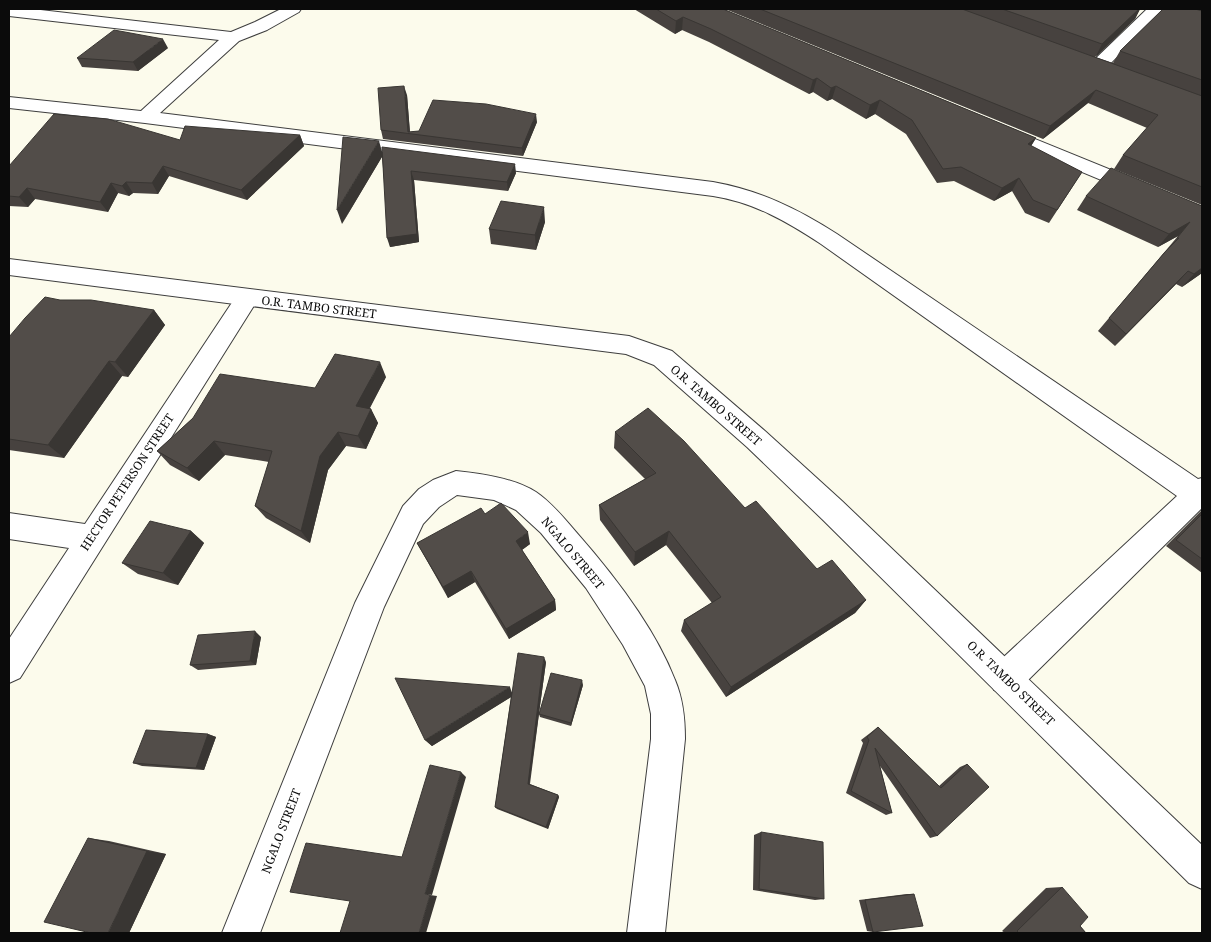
<svg xmlns="http://www.w3.org/2000/svg" width="1211" height="942" font-family="'Noto Serif',serif">
  <style>
    .lines { fill: none; stroke-linecap: round; stroke-linejoin: round }
    .minor-casing { stroke: #3e3e3e; stroke-width: 2 }
    .tertiary-casing { stroke: #3e3e3e; stroke-width: 2 }
    .minor { fill: #fff; fill-rule: evenodd }
    .tertiary { fill: #fff; fill-rule: evenodd }
    .wall { fill: #47423f }
    .shaded-wall { fill: #393633 }
    .building { fill: #524d49; stroke: #393633 }
    .labels { text-anchor: middle; dominant-baseline: central; stroke-width: 5; stroke-linejoin: round; paint-order: stroke }
    .street-label { font-size: 12px; fill: #0b0b0b; stroke: #fff }
  </style>
  <rect width="100%" height="100%" fill="#fcfbec"/>
  <g class="lines">
    <g class="minor-casing">
      <path id="minor" d="M9 9H32L231 32 255 22 281 9H301L299 12 267 30 239 41 160 113 713 182C759 190 798 209 837 234L1198 479 1202 478V508L1018 690 1006 694 994 690 990 678 994 666 1177 496 821 244C788 222 753 202 713 196L145 123 9 108V97L141 111 219 40 9 16Z
        M1147 9H1164L1104 70 1098 71 1092 70 1089 66 1092 62Z
        M998 124 1202 207V222L991 134 988 130 991 126Z
        M247 290 255 292 259 298 255 304 20 678 9 683V639L69 548 9 539V513L85 524 239 292Z
        M456 471C483 474 513 478 536 492 551 502 565 519 576 532 613 574 655 628 675 680 683 699 685 718 685 739L665 933H627L651 739V714L645 686 623 645 586 588 541 533 516 510 494 500 457 495 439 507 423 524 384 607 260 933H222L355 603 403 506 419 489 433 480Z"/>
    </g>
    <g class="tertiary-casing">
      <path id="tertiary" d="M9 259 629 336 672 351 765 431 842 501 1202 845V889L1189 883 822 519 747 447 654 365 626 354 9 275Z"/>
    </g>
    <use href="#minor" class="minor"/>
    <use href="#tertiary" class="tertiary"/>
  </g>
  <path class="wall" d="M634 9H723L1036 138 1031 146 1082 172 1049 223 1025 213 1012 191 994 201 954 181 937 183 906 134 875 114 866 119 832 99 827 101 813 92 809 94 709 42 682 30 675 34Z
    M725 9H1140L1135 19 1095 57 1113 63 1120 51 1163 9H1202V205L1114 169 1123 155 1147 128 1088 103 1043 139Z
    M168 48 138 71 82 67 77 58Z
    M407 95 410 132 537 122 523 156 383 139 381 130Z
    M300 135 304 146 247 200 169 176 158 194 133 193 129 196 118 193 108 212 35 199 28 207 9 206V166L180 140Z
    M382 152 516 173 508 191 414 180 419 242 390 247 382 157 342 224Z
    M1086 196 1202 206V273L1182 287 1176 284 1115 346 1098 331 1178 236 1158 247 1077 210Z
    M545 222 536 250 491 244 489 229Z
    M60 300 154 310 165 325 128 377 122 376 64 458 9 450V337Z
    M386 377 370 408 371 409 378 423 366 449 346 446 328 470 310 543 266 518 255 506 269 462 225 455 199 481 170 465 157 451 193 418 315 388Z
    M615 432 745 508 817 569 866 600 855 613 726 697 681 631 684 620 712 603 666 545 634 566 600 520 599 505 645 479 614 448Z
    M1202 510V573L1166 546Z
    M485 514 530 544 522 550 555 600 556 610 509 639 475 582 448 598 417 543Z
    M191 531 204 543 178 585 138 574 122 563Z
    M261 637 256 665 198 670 190 665Z
    M546 662 539 713 583 685 571 726 540 717 539 714 530 784 558 795 559 797 548 829 497 809 495 807 511 697 432 746 425 740 512 692Z
    M878 727 939 786 960 767 967 764 937 836 930 838 880 766 892 813 886 815 846 793 863 743 861 740Z
    M208 734 216 737 204 770 142 766 133 763Z
    M761 832 824 899 815 900 753 890 754 835Z
    M88 838 109 841 166 854 129 933Z
    M1062 887 1080 926 1086 933H1005L1002 931 1046 888Z
    M907 894H914L873 932 867 931 859 900Z"/>
  <path class="shaded-wall" d="M1139 9H1140L1135 19 1095 58 1102 44Z
    M683 17 682 30 675 34 676 21Z
    M163 39 168 48 138 71 133 62Z
    M817 78 813 92 809 94 813 80Z
    M404 86 407 95 410 134H409Z
    M836 86 832 99 827 101 831 88Z
    M1096 90 1088 103 1043 139 1050 126Z
    M880 100 875 114 866 119 870 105Z
    M536 114 537 122 523 156 522 148Z
    M300 135 304 146 247 200 241 190Z
    M1036 138 1028 151V144Z
    M379 141 383 155 342 224 337 210Z
    M515 164 516 173 508 191 507 182Z
    M163 166 169 176 158 194 152 183Z
    M411 171 414 180 419 242 390 247 387 238Z
    M1019 178 1012 191 994 201 1002 188Z
    M126 182 133 193 129 196 122 186Z
    M111 183 118 193 108 212 100 202Z
    M27 188 35 199 28 207 19 197Z
    M544 207 545 222 536 250 535 235Z
    M1190 222 1178 236 1158 247 1169 234Z
    M1202 268V273L1182 287 1194 274Z
    M1188 271 1176 284 1115 346 1126 334Z
    M154 310 165 325 128 377 115 362Z
    M109 361 122 376 64 458 48 445Z
    M380 362 386 377 363 420 356 406Z
    M371 409 378 423 366 449 358 436Z
    M338 432 346 446 328 470 310 543 301 531 320 456Z
    M214 441 225 455 199 481 187 468Z
    M191 531 204 543 178 585 163 573Z
    M669 531 666 545 634 566 635 552Z
    M528 532 530 544 519 552 516 541Z
    M471 571 475 582 448 598 443 587Z
    M555 600 556 610 509 639 506 629Z
    M866 600 855 613 726 697 731 687Z
    M255 631 261 637 256 665 250 661Z
    M544 657 546 662 529 786 528 784Z
    M582 680 583 685 571 726V723Z
    M510 687 513 696 432 746 425 740Z
    M208 734 216 737 204 770 196 768Z
    M461 772 466 777 432 895 425 894Z
    M558 795 559 797 548 829 546 827Z
    M147 851 166 854 129 933H108Z
    M430 895 437 896 426 933H419Z"/>
  <path class="building" d="M656 9H723L1036 138 1028 144 1082 172 1057 210 1033 200 1019 178 1002 188 961 167 943 169 912 120 880 100 870 105 836 86 831 88 817 78 813 80 711 29 683 17 676 21Z
    M760 9H962L1202 96V187L1123 155 1158 115 1096 90 1050 126Z
    M1002 9H1139L1102 44Z
    M1163 9H1195L1202 11V80L1120 51Z
    M114 30 163 39 133 62 77 58Z
    M404 86 408 132 419 131 433 100 486 104 536 114 522 148 381 130 378 88Z
    M54 114 108 119 180 140 185 126 300 135 241 190 163 166 152 183 126 182 122 186 111 183 100 202 27 188 19 197 9 196V166Z
    M343 137 379 141 337 210Z
    M382 147 515 164 507 182 411 171 417 234 387 238Z
    M1111 168 1202 206V268L1194 274 1188 271 1126 334 1109 318 1165 252 1179 238H1177L1190 222 1169 234 1086 196Z
    M501 201 544 207 535 235 489 229Z
    M45 297 60 300H91L154 310 115 362 109 361 48 445 9 439V337L25 318Z
    M335 354 380 362 356 406 371 409 358 436 338 432 320 456 301 531 255 506 272 451 214 441 187 468 157 451 193 418 220 374 315 388Z
    M648 408 684 441 745 508 756 501 817 569 832 560 866 600 731 687 684 620 721 597 669 531 635 552 599 505 656 473 615 432Z
    M501 503 528 532 516 541 555 600 506 629 471 571 443 587 417 543 481 508 485 514Z
    M1202 514V559L1176 540Z
    M150 521 191 531 163 573 122 563Z
    M255 631 250 661 190 665 198 635Z
    M518 653 544 657 528 784 558 795 546 827 495 807Z
    M551 673 582 680 571 723 539 714Z
    M395 678 510 687 425 740Z
    M878 727 941 788 967 764 989 787 937 836 875 748 892 813 851 791 869 740 867 737Z
    M146 730 208 734 196 768 133 763Z
    M430 765 461 772 425 894 430 895 419 933H340L350 901 290 892 306 843 402 857Z
    M761 832 823 842 824 899 759 889Z
    M88 838 147 851 108 933H91L44 922Z
    M1062 887 1088 917 1080 926 1086 933H1019L1017 931Z
    M914 894 923 926 873 932 865 900Z"/>
  <g class="labels">
    <g class="street-label">
      <text transform="translate(319 307) rotate(7)">O.R. TAMBO STREET</text>
      <text transform="translate(716 405) rotate(41)">O.R. TAMBO STREET</text>
      <text transform="translate(127 482) rotate(-57)">HECTOR PETERSON STREET</text>
      <text transform="translate(573 553) rotate(50)">NGALO STREET</text>
      <text transform="translate(1011 683) rotate(44)">O.R. TAMBO STREET</text>
      <text transform="translate(281 831) rotate(-69)">NGALO STREET</text>
    </g>
  </g>
  <rect width="1211" height="942" fill="none" stroke="#0b0b0b" stroke-width="20"/>
</svg>
